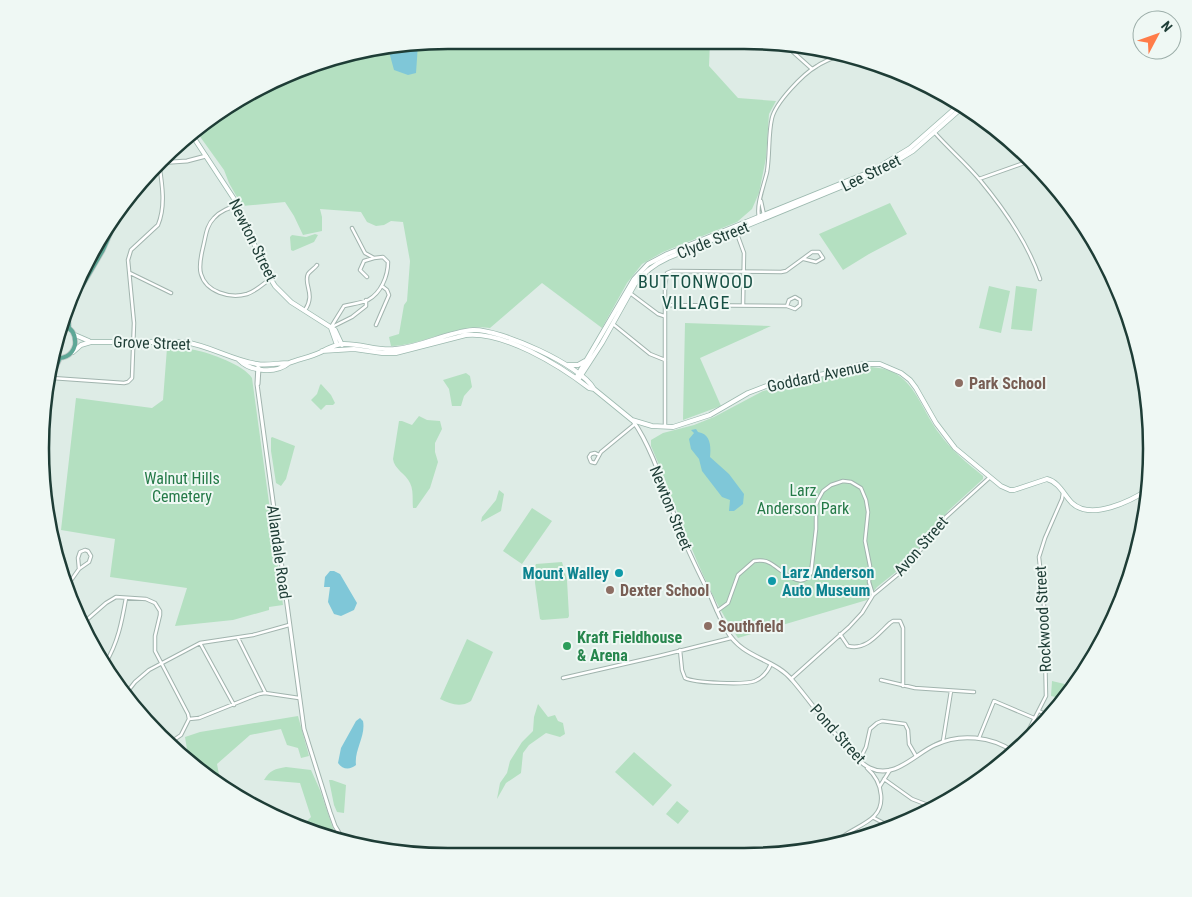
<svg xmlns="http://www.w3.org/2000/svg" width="1192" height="897" font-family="'Roboto Condensed',sans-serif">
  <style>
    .green { fill: #b4e0c1 }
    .water { fill: #7fc7d8 }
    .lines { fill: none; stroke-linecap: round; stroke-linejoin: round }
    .minor-casing { stroke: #a1b4ae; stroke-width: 4.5 }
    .tertiary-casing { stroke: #a1b4ae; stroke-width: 5 }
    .secondary-casing { stroke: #9cb9af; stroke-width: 5.5 }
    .primary-casing { stroke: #c0c9c7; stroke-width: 5.5 }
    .minor { stroke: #fff; stroke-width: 2.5 }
    .tertiary { stroke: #fff; stroke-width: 3 }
    .secondary { stroke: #fff; stroke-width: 4 }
    .primary { stroke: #5ea796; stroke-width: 4 }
    .education-dot { fill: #8d6e63; stroke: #eff8f4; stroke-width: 2 }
    .culture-dot { fill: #0f9aa8; stroke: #eff8f4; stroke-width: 2 }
    .leisure-dot { fill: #2e9e5b; stroke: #eff8f4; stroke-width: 2 }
    .labels { text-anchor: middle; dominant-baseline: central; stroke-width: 4; stroke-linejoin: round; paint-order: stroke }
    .street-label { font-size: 16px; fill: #1e3d36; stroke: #eff8f4 }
    .education-label { font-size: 16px; font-weight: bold; fill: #785e54; stroke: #eff8f4; text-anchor: start }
    .park-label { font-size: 16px; fill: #247947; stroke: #eff8f4 }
    .culture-label { font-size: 16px; font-weight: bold; fill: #0d838f; stroke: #eff8f4; text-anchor: start }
    .leisure-label { font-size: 16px; font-weight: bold; fill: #27864d; stroke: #eff8f4; text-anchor: start }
    .neighbourhood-label { font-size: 18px; letter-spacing: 1px; fill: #185145; stroke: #eff8f4 }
    .rim { fill: none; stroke: #1e3d36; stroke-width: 2.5 }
  </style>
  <rect width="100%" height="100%" fill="#deece6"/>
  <path class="green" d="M449 40 710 41 709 66 738 98 776 101 769 114 766 158 759 193 752 209 737 222 663 252 642 264 627 283 602 328 542 283 490 328C456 323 425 345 391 346L389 337 399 334 404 305 407 301 410 261 403 222 391 221 384 225 376 226 367 222 361 212 320 209 322 217V231L303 235 294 216 285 202 242 206 229 183 224 170 196 131 244 95 342 54Z
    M890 203 907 234 869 254 843 270 819 234Z
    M315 234 318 235 314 242 293 251 291 250 290 237 292 235 306 237Z
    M989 286 1010 291 1001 333 979 328Z
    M1016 286 1037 289 1032 331 1011 329Z
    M685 323 771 326 700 358 721 406 683 420Z
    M167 348C176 348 186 348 195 350 210 353 244 365 252 378L283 605 269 607V610L233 620 175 626 187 588 110 577 115 539 61 530 76 398 152 408 163 400Z
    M867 367C913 367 917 403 939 433 951 450 967 463 983 476V479L948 511 906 564 877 587 867 600 738 638C698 580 679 510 651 446V440L663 433 694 425 714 417 763 391Z
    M466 373 470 376 472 387 464 396 461 406H452L449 389 443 380Z
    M321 384 331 395 335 403 333 405H326L321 410 311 400 317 394 320 385Z
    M419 416 427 420 440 421 442 429 435 443V452L438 462 430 488 416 508H413C412 500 414 491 410 483 406 474 394 469 393 459L399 421H402L412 425Z
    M272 437 295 446 286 479 281 486 276 483 271 451V438Z
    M499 490 504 494 501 511 481 522 482 517 496 500Z
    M532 508 552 521 522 564 503 551Z
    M562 562 567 580 569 616 568 618 542 620 540 619 535 583V566L536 564Z
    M467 639 493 652 471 701C460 708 451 704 440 699Z
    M1052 681 1073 686 1064 699 1051 696Z
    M538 704 548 717 555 715 558 721 563 723 565 734 560 737 546 733 529 745 523 753 521 773 506 783 497 799 500 783 507 773 510 761 522 742 533 731 534 717Z
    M298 716 309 756 301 758 298 748 287 745 281 729 250 735 217 764 221 785 189 762 185 737 200 732Z
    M634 752 672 785 653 806 615 772Z
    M286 767 311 770 320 790 335 834 326 837 316 835 314 830 311 833 303 829V825L311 817 300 783 264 780C270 770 275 769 286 767Z
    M329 780H332L346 785 344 813 337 812 334 805Z
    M677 801 689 811 678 824 666 814Z"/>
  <path class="water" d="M418 44 416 73 408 75 394 70 388 48Z
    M696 429 698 432C711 434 711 447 710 457L729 474 744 494 743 504 734 511H729L730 500 722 497 702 471 699 459 691 449 689 439 694 433 691 430Z
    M330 571H334L340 574 357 603 354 610 341 616 334 614 328 602 330 587H324L325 577Z
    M360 718 363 721C366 736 354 750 356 765 350 770 343 770 338 763L341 748 356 721Z"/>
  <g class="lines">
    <g class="minor-casing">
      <path id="minor" d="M783 43 812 69
        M935 133C949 149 966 163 980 180 1004 209 1028 243 1040 279
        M979 179 1027 162
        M761 201 764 215
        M238 205C229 208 220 211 214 218 207 225 206 234 204 243 202 252 198 265 201 274 206 292 230 299 247 294 256 291 262 285 270 279
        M759 217C756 205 764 185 767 172 770 154 768 135 772 118 776 102 803 74 817 66 826 60 836 57 846 53
        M352 228 365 253 374 258 364 261 360 270 367 277
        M736 231 744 253 743 305
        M130 273 171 293
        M630 293 658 314 664 316
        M665 305 787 306 789 300 795 297 800 300V305L795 309 787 306
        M305 310C316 294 303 284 308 274 310 271 315 268 317 265
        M613 324 650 354 665 360
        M376 325 389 295 387 290 382 286
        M331 327 344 306C352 304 361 303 368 300 381 293 388 276 388 262L383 257 374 258
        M332 327 352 317 366 306V300
        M52 378 124 383 128 382 132 378 134 323 128 260 131 250 158 225C166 206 162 183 159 163
        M665 426V286L667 273 672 271 781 272 786 271 812 252H819L823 258 816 262 804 259
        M599 455 595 453 591 454 589 457 591 462 595 463 601 452 635 424
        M67 586 79 569 89 562 91 556 88 551 85 550 80 552 78 558 79 569
        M717 611 728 603 738 575 754 561C760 560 765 560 770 563 781 569 801 592 811 573L816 529V505L818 500 823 491 831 485 843 481 851 482 861 488 866 500 868 512 865 541 870 566 869 582 873 595
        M82 624 106 603 116 597 146 599 155 603 160 611V615L155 636V651L188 714 189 719
        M840 634 848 646C866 651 878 634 890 623L893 621H900L903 628V686
        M238 638 265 692
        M200 643 234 705
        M680 650 682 670 685 678C694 683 745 685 755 681 762 678 768 671 771 664
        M105 664C118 643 122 621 126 598
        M563 678 659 656 731 638
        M791 679 849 627 862 613 873 595 908 566 946 517 989 478
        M881 680 915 688 974 692
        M124 696 135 682 149 670 200 643 253 635 289 625
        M1039 711 1051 717
        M979 738 994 701 1034 718
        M943 741 951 691
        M171 742 172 748
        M168 744 181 735 189 719 199 718 259 694 265 693 299 698
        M1021 745 1046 696 1044 606 1039 557 1045 538 1062 499 1063 493
        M859 761 866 747 870 729 877 723 882 721 905 724 908 730 909 744 916 756
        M884 779 912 799 933 807
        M880 786 890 770
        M874 818 893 828
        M835 843C851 825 884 824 881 795 880 783 875 775 867 768"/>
    </g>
    <g class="tertiary-casing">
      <path id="tertiary" d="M157 163 187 161 206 156
        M258 365 257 384 304 729 330 812 335 826 344 841
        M258 384 259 368
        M633 421C652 447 666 494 678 525 687 550 699 573 711 597 716 609 721 621 727 631 743 659 775 658 793 681 810 701 825 723 843 743 851 752 859 763 870 768 894 780 915 754 935 745 959 733 992 736 1014 752"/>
    </g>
    <g class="secondary-casing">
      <path id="secondary" d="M192 135 238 205 264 268 275 286 291 302 335 330 342 345
        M331 328 337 345
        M75 335 89 341
        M322 351 354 349 382 353H396L466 335C504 331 559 365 589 388L594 389 632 420 652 426 673 427 710 415 748 393 769 385 834 372 863 364H880L901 373 910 380 916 388 936 423 955 448 1001 486 1010 490H1014L1047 479C1059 482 1064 495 1072 503 1091 521 1131 501 1149 489
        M73 352 81 345 91 342H185C210 346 232 360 257 364 267 366 278 363 289 363
        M239 360C251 372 276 374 289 363 299 359 311 357 321 352 328 348 334 345 342 344 360 343 377 351 395 349 422 347 446 332 473 330 500 329 581 365 594 389
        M568 365H578L585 361
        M576 378 634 279 648 264 667 254 872 171 910 148 960 104
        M578 380 602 343 635 284C644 272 655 264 668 258L880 171 913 151 964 106"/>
    </g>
    <g class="primary-casing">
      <path id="primary" d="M67 312 103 250 116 221
        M68 312 69 328
        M52 357C63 360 72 356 75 345 76 335 72 328 63 325
        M51 374V359
        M46 403 51 378 60 358"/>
    </g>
    <use href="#minor" class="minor"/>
    <use href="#tertiary" class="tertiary"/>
    <use href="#secondary" class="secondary"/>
    <use href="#primary" class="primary"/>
  </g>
  <g class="education-dot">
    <circle cx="959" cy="383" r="5"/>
    <circle cx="610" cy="590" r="5"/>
    <circle cx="708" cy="626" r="5"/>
  </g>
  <g class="culture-dot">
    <circle cx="619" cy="573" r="5"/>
    <circle cx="772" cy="581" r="5"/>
  </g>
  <circle class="leisure-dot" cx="567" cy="646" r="5"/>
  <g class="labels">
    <g class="street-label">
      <text transform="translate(871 173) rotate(-26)">Lee Street</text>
      <text transform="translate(253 240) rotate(64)">Newton Street</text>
      <text transform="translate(713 240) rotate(-22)">Clyde Street</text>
      <text transform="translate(152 343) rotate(2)">Grove Street</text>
      <text transform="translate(818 376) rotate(-12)">Goddard Avenue</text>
      <text transform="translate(671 508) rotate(68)">Newton Street</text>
      <text transform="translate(921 546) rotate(-49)">Avon Street</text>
      <text transform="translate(279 552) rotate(82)">Allandale Road</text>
      <text transform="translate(1043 619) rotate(-93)">Rockwood Street</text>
      <text transform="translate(838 734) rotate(48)">Pond Street</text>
    </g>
    <g class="education-label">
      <text x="969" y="383">Park School</text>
      <text x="620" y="590">Dexter School</text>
      <text x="718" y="626">Southfield</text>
    </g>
    <g class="park-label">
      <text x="182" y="478">Walnut Hills<tspan x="182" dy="18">Cemetery</tspan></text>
      <text x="803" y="490">Larz<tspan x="803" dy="18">Anderson Park</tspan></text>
    </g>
    <g class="culture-label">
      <text x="782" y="572">Larz Anderson<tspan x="782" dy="18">Auto Museum</tspan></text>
      <text x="609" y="573" text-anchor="end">Mount Walley</text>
    </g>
    <g class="leisure-label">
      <text x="577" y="637">Kraft Fieldhouse<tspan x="577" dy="18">&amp; Arena</tspan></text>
    </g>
    <g class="neighbourhood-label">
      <text x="696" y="281">BUTTONWOOD<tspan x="696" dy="21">VILLAGE</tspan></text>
    </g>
  </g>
  <path d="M0 0H1192V897H0ZM448 49H744A399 399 0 0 1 1143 448V449A399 399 0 0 1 744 848H448A399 399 0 0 1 49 449V448A399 399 0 0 1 448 49Z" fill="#eff8f4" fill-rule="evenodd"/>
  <path class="rim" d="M448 49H744A399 399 0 0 1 1143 448V449A399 399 0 0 1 744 848H448A399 399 0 0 1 49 449V448A399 399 0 0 1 448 49Z"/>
  <g transform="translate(1157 35) rotate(49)"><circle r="24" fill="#eff8f4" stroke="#9bada8"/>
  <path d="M0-4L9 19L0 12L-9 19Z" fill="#ff7c49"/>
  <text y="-8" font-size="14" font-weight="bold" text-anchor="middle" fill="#1e3d36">N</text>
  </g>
</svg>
